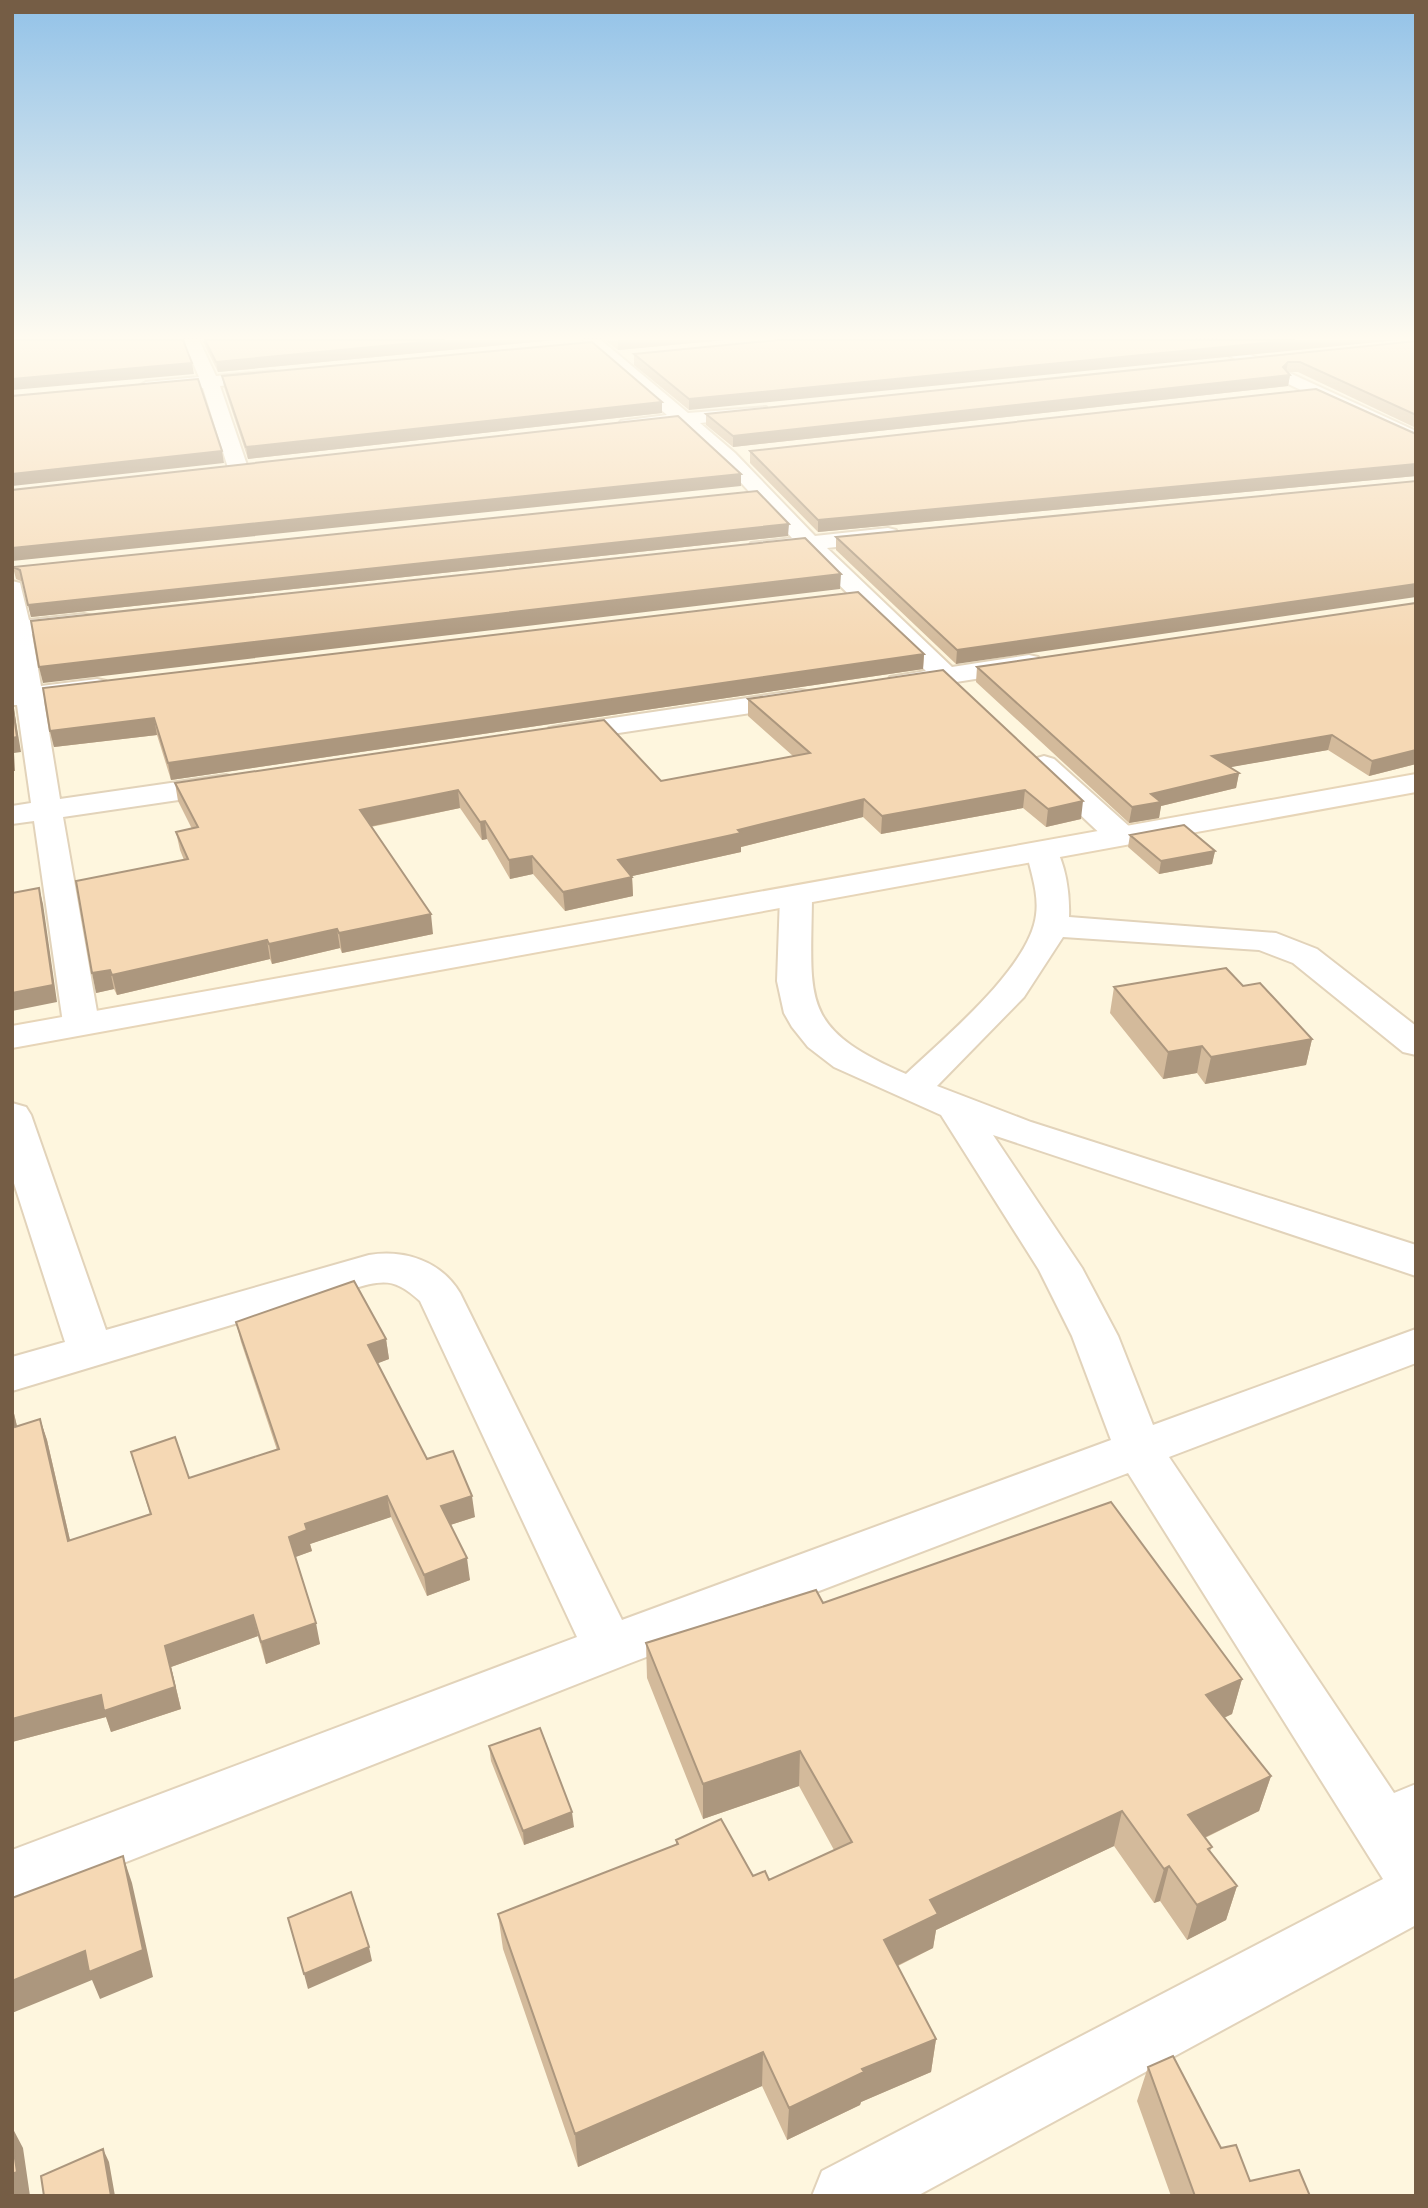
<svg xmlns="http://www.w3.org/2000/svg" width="1428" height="2208" font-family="'PT Sans',sans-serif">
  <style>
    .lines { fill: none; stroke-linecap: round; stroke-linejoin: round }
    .street-casing { stroke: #e2d3ba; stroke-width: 4 }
    .secondary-casing { stroke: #e7d5b8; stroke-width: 4 }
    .street { fill: #fff; fill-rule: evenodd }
    .secondary { fill: #fff; fill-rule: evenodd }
    .wall { fill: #d3ba9b }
    .shaded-wall { fill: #ac977e }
    .building { fill: #f5d8b4; stroke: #ac977e; stroke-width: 2 }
  </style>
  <rect width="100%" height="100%" fill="#fef6de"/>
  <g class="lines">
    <g class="street-casing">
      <path id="street" d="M183 340H199L216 376 274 371 283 376 274 381 220 386 249 471 246 475H232L229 471 203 388 146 392 137 387 146 382 199 377Z
        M583 340H601L688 413 766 407 768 411 759 417 700 423 735 453 815 536 888 528 896 530 899 535 896 540 827 548 952 667 1029 655 1038 657 1042 663 1038 669 899 691 890 689 886 683 890 677 926 671 804 550 751 553 748 548 751 543 792 538 721 461 679 425 621 429 618 425 621 421 667 415Z
        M1196 340H1218L1416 431V445Z
        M12 581 20 583 29 620 84 614 93 616 96 621 93 626 32 634 41 686 97 679 106 681 110 687 106 693 44 701 60 799 226 775 236 778 241 784 236 790 226 793 63 817 99 1023 94 1031 81 1034 68 1031 63 1023 34 821 12 824V806L31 803 17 705H12Z
        M801 690 811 692 815 698 811 704 559 742 549 740 545 734 549 728 559 726Z
        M1044 756 1054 759 1131 828 1135 835 1131 842 1120 844 1109 842 1034 771 1030 765 1034 759Z
        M1042 842 1053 844C1066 863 1070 895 1069 917L1276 933 1317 949 1416 1026V1055L1403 1052 1293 963 1259 950 1063 937 1024 997 937 1086 1031 1122 1416 1245V1276L993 1135 1082 1268 1118 1336 1153 1425 1416 1329V1363L1169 1457 1394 1793 1416 1784V1925L917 2196H812L822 2171 1383 1879 1128 1473 628 1664 12 1907V1850L577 1637 420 1301C394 1277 383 1280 351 1289L12 1391V1357L65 1342 12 1177V1103L26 1107 31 1115 106 1330 369 1255C404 1249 441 1261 460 1293L622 1620 1111 1440 1072 1336 1039 1270 941 1115 834 1067 808 1047 792 1027 784 1013 777 981 780 897 784 890 796 887 808 890 812 897C811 1002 800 1028 906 1074 944 1038 1030 967 1036 915 1039 894 1031 872 1026 851L1031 844Z"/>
    </g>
    <g class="secondary-casing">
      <path id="secondary" d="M1416 774V792L12 1048V1026Z"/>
    </g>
    <use href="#street" class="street"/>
    <use href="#secondary" class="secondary"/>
  </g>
  <path class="wall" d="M202 340H555L218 372Z
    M605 340H725L618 350Z
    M778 340 689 410 634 365V354Z
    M1416 341V428L1298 372H1288L1290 375 1288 386 733 447 706 425V414Z
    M222 376 662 413 248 459 224 387Z
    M1416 434V476L818 532 750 463V451Z
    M1416 481 956 664 836 550V537Z
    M788 536 31 617 23 582 16 579 13 567Z
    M1416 603V764L1369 776 1328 750 1230 767 1239 773 1236 788 1161 806 1159 818 1129 823 976 682 977 667Z
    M924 654 923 669 171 780 157 735 54 747 50 731Z
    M943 670 1081 819 1046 827 1023 808 881 834 863 817 741 847V852L632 876 633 896 565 911 533 874 510 879 487 839 482 840 460 808 371 827 433 934 342 953 340 948 272 964 270 959 117 995 114 989 96 993 184 860 180 850 176 832 192 829 178 801 175 783 661 781 793 756 748 716V699Z
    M1130 835 1215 851 1212 864 1159 874 1128 847Z
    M1243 986 1312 1039 1306 1065 1205 1084 1197 1073 1163 1079 1110 1013 1114 987Z
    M236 1322 386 1339 389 1359 377 1363 427 1459 475 1517 450 1525 470 1580 427 1596 391 1517 310 1544 312 1551 295 1557 320 1644 266 1664 258 1636 171 1667 181 1709 111 1732 106 1717 12 1742V1405L17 1426 40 1419 47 1440 70 1540 150 1514 131 1452 189 1478 277 1450 241 1342Z
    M823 1603 1242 1679 1232 1714 1224 1718 1271 1776 1259 1811 1205 1838 1212 1847 1210 1851 1237 1886 1226 1920 1187 1940 1160 1901 1154 1903 1114 1846 936 1930 933 1948 898 1966 936 2039 931 2072 861 2102 860 2105 787 2140 762 2086 578 2167 503 1949 498 1914 676 1845V1840L753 1876 769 1880 834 1850 799 1786 703 1819 647 1678 646 1643Z
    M489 1746 574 1827 524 1845 491 1761Z
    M1148 2067 1250 2181 1310 2196H1171L1137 2101Z"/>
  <path class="shaded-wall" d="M445 340H555L218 372 216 362Z
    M618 340H725L618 350Z
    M1295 340H1398L689 410V399Z
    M1288 362 1286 372 1290 375 1288 386 733 447V436L1283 367Z
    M192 363 194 374 12 390V379Z
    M662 402V413L248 459 246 447Z
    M222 451 224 463 12 486V474Z
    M1416 464V476L818 532V520Z
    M741 474V486L12 561V548Z
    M789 524 788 536 31 617 28 605Z
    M841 574 840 589 43 683 39 667Z
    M1416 584V597L956 664 957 650Z
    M924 654 923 669 171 780 168 763Z
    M12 698 21 752 14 753 15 771H12Z
    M154 718 157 735 54 747 50 731Z
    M1332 735 1328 750 1209 771 1212 756Z
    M1416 750V764L1369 776 1372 761Z
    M1239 773 1236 788 1161 806 1159 818 1129 823 1132 807 1151 794Z
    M458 790 460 808 363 828 360 810Z
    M1025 790 1023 808 881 834 882 816Z
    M864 799 863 817 741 847V852L619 879 618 860Z
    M1083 801 1081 819 1046 827 1048 809Z
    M485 821 487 839 482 840 480 822Z
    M1215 851 1212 864 1159 874 1161 861Z
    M532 856 533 874 510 879 509 860Z
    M632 877 633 896 565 911 563 892Z
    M39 888 43 904 57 1002 12 1011V993Z
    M431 914 433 934 342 953 339 933Z
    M337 929 340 948 272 964 269 944Z
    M267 940 270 959 117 995 112 975Z
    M110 970 114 989 96 993 92 973Z
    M1312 1039 1306 1065 1205 1084 1211 1057Z
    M1202 1046 1197 1073 1163 1079 1168 1052Z
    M386 1339 389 1359 371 1366 368 1345Z
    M12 1405 22 1448 15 1427 12 1416Z
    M40 1419 47 1440 75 1562 68 1541Z
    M387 1496 391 1517 310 1544 312 1551 293 1558 289 1537 305 1524Z
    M472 1496 475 1517 444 1527 441 1506Z
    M467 1558 470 1580 427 1596 424 1575Z
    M253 1615 258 1636 171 1667 181 1709 111 1732 106 1717 12 1742V1719L165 1646Z
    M316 1623 320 1644 266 1664 261 1642Z
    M1242 1679 1232 1714 1197 1730 1206 1695Z
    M800 1751 799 1786 703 1819V1784Z
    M1271 1776 1259 1811 1179 1850 1188 1815Z
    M1122 1811 1114 1846 936 1930 933 1948 880 1974 884 1940 930 1900Z
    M572 1812 574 1827 524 1845 523 1831Z
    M123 1856 132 1883 153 1977 100 1999 92 1980 12 2013V1981Z
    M1169 1866 1160 1901 1154 1903 1164 1869Z
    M1237 1886 1226 1920 1187 1940 1197 1905Z
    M369 1947 372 1961 308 1989 304 1974Z
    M936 2039 931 2072 861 2102 860 2105 787 2140 789 2108 862 2069Z
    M763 2052 762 2086 578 2167 575 2134Z
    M12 2127 23 2148 30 2196H12Z
    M103 2149 109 2162 115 2196H111Z"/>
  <path class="building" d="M12 340H183L192 363 12 379Z
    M205 340H445L216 362Z
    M778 340H1295L689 399 634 354Z
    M1416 341V415L1300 362H1288L1283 367 1290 375 733 436 706 414Z
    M592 342 662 402 246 447 222 376Z
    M198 379 222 451 12 474V396Z
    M1316 389 1416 434V464L818 520 750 451Z
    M678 416 741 474 12 548V490Z
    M1416 481V584L957 650 836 537Z
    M757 491 789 524 28 605 20 570 13 567Z
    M805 538 841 574 39 667 31 621Z
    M858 592 924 654 168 763 154 718 50 731 43 688Z
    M1416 603V750L1372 761 1332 735 1212 756 1239 773 1151 794 1161 802 1132 807 977 667Z
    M943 670 1083 801 1048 809 1025 790 882 816 864 799 738 830 741 833 618 860 632 877 563 892 532 856 509 860 485 821 480 822 458 790 360 810 431 914 339 933 337 929 269 944 267 940 112 975 110 970 92 973 76 881 188 859 176 832 198 827 175 783 604 720 661 781 810 753 748 699Z
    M12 701 17 737 12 738Z
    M1184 825 1215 851 1161 861 1130 835Z
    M39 888 53 985 12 993V893Z
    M1226 968 1243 986 1260 983 1312 1039 1211 1057 1202 1046 1168 1052 1114 987Z
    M354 1281 386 1339 368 1345 427 1459 453 1451 472 1496 441 1506 467 1558 424 1575 387 1496 305 1524 307 1530 289 1537 316 1623 261 1642 253 1615 165 1646 175 1687 104 1711 101 1695 12 1719V1416L15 1427 40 1419 68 1541 151 1514 131 1452 175 1437 189 1478 279 1449 236 1322Z
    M1111 1502 1242 1679 1206 1695 1271 1776 1188 1815 1212 1847 1208 1849 1237 1886 1197 1905 1169 1866 1164 1869 1122 1811 930 1900 938 1914 884 1940 936 2039 862 2069 864 2072 789 2108 763 2052 575 2134 498 1914 678 1844 676 1840 721 1819 753 1876 765 1871 769 1880 852 1842 800 1751 703 1784 646 1643 816 1590 823 1603Z
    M540 1728 572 1812 523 1831 489 1746Z
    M123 1856 143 1950 89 1972 85 1951 12 1981V1898Z
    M351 1892 369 1947 304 1974 288 1918Z
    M1173 2056 1221 2148 1236 2145 1250 2181 1299 2170 1310 2196H1195L1148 2067Z
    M12 2138 17 2172 12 2174Z
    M103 2149 111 2196H44L41 2176Z"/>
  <linearGradient id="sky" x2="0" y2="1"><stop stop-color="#92c2e8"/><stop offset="0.52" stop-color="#fffbf0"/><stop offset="1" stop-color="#fffbf0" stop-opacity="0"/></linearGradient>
  <rect width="1428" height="649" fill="url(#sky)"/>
  <rect width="1428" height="2208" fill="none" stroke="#755d45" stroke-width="28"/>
</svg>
